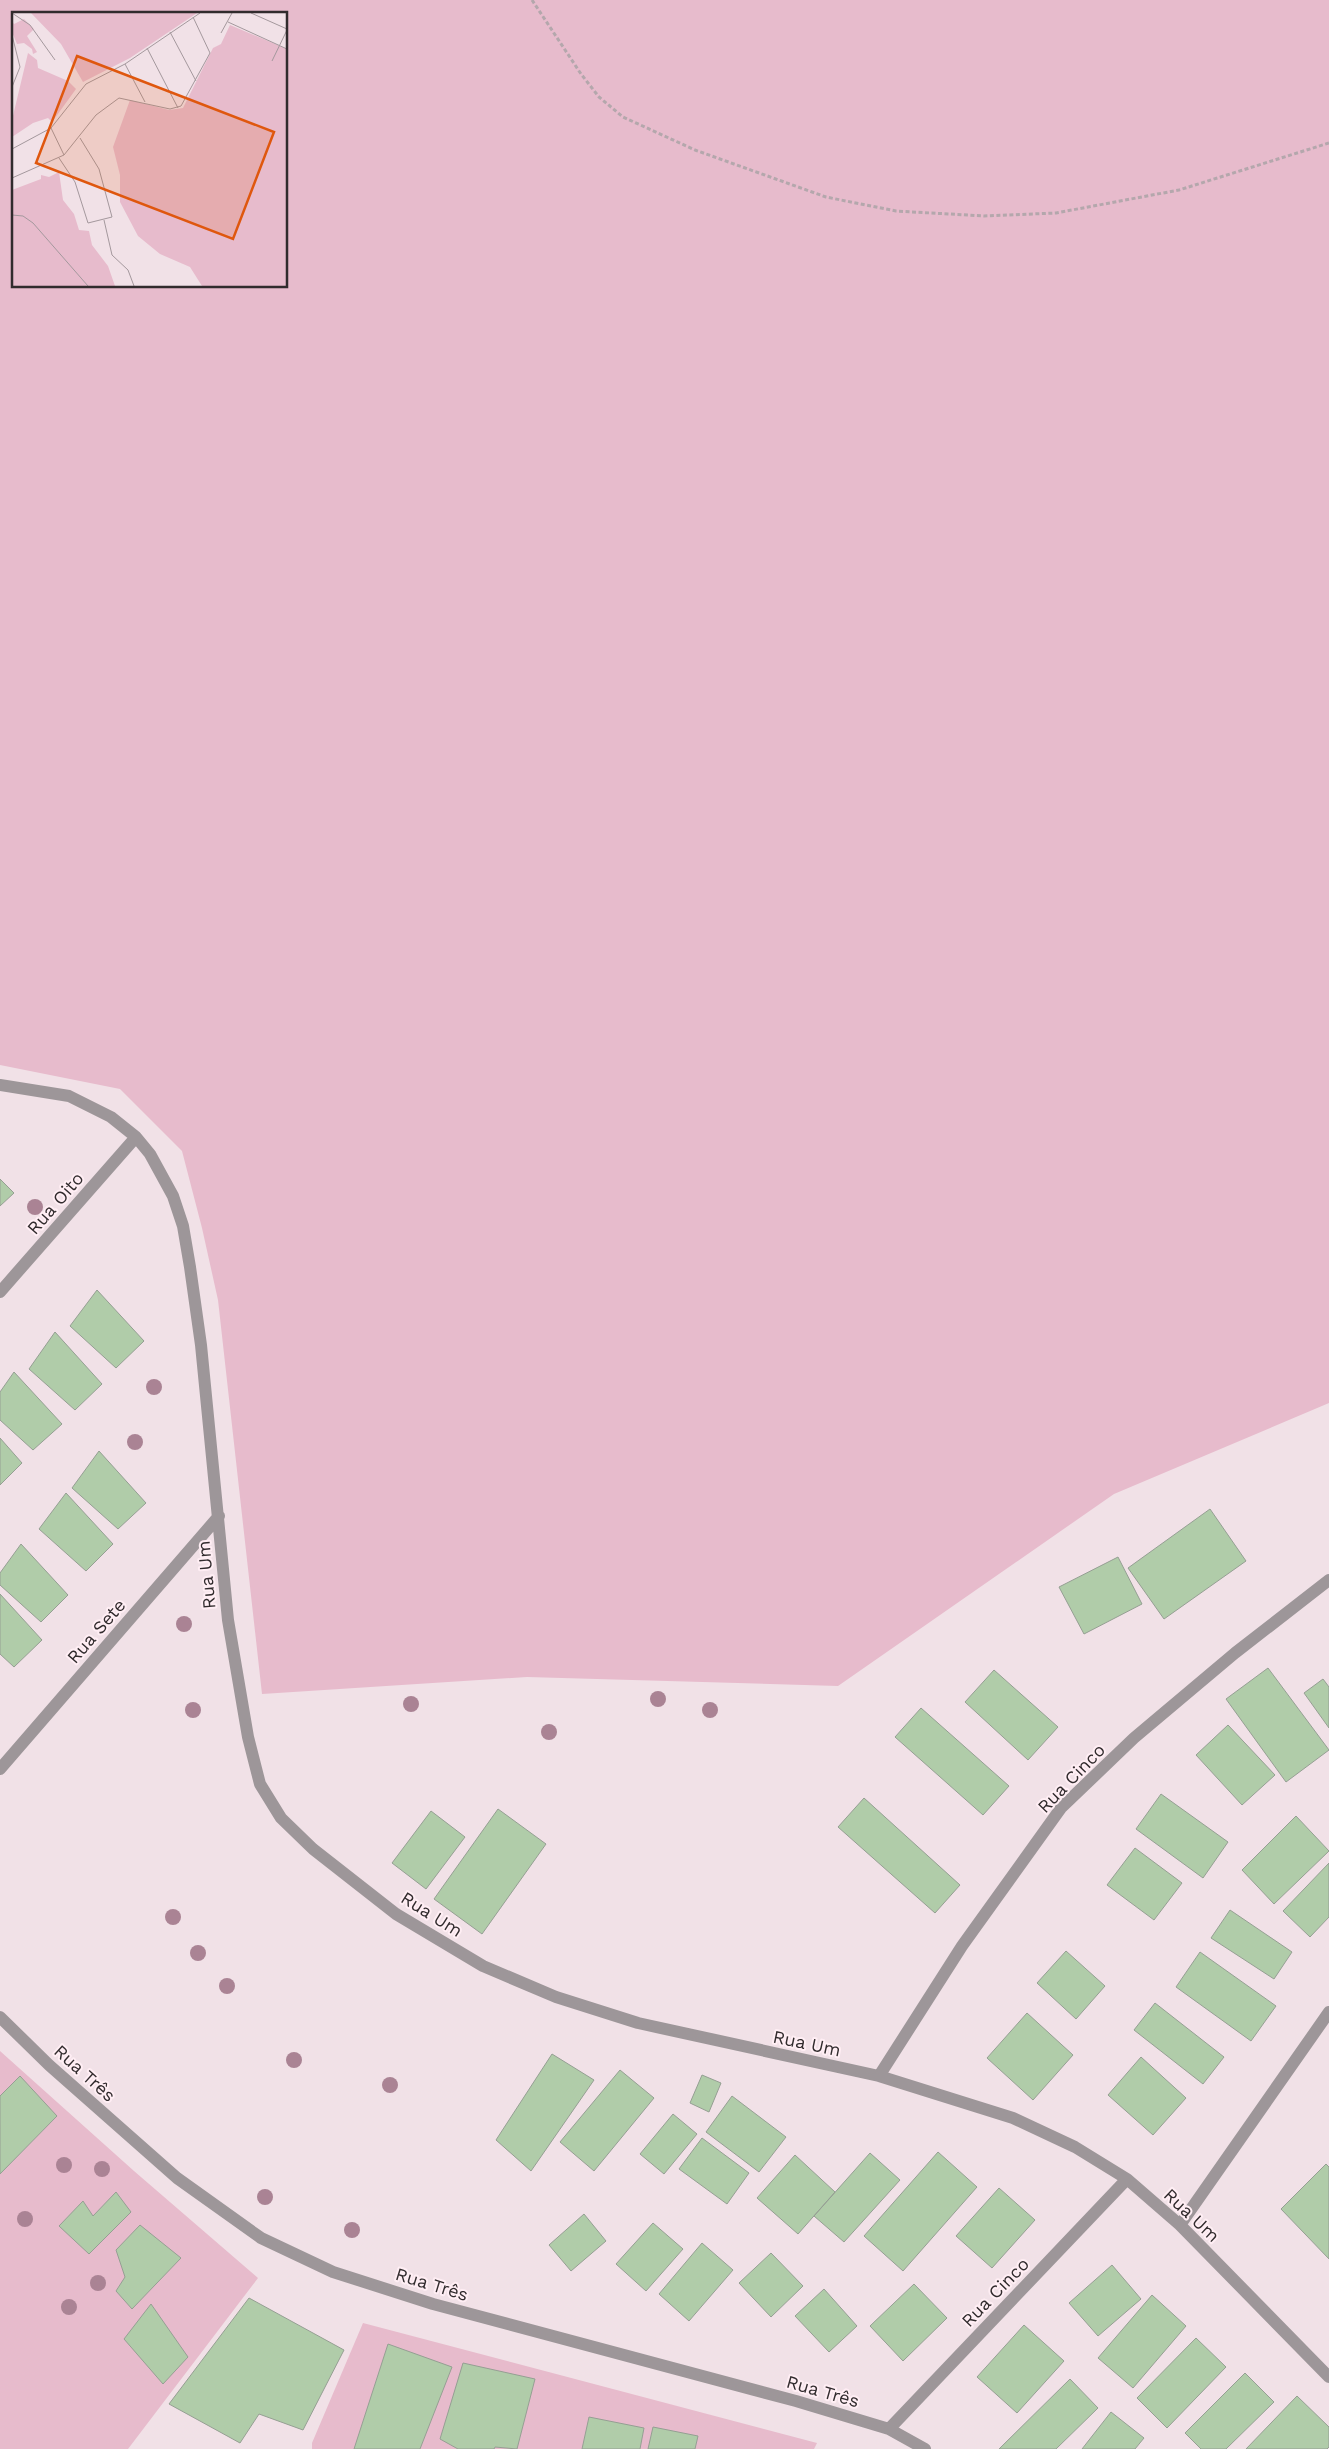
<svg xmlns="http://www.w3.org/2000/svg" width="1329" height="2449" font-family="'Work Sans',sans-serif">
  <style>
    .green { fill: #e7bbcc; fill-rule: evenodd }
    .building { fill: #b0cca9; stroke: #959f93 }
    .lines { fill: none; stroke-linecap: round; stroke-linejoin: round }
    .path { stroke: #b4a7ac; stroke-width: 3; stroke-dasharray: 4 2.5; stroke-linecap: butt }
    .minor { stroke: #9d9699; stroke-width: 12 }
    .tree { fill: #aa8394 }
    .labels { text-anchor: middle; dominant-baseline: central; stroke-width: 4; stroke-linejoin: round; paint-order: stroke }
    .street-label { font-size: 18px; fill: #312b2d; stroke: #ffeef4 }
    .inset-road { fill: none; stroke: #a4989d; stroke-width: 1 }
    .view { fill: #df570e; fill-opacity: 0.15; stroke: #df570e; stroke-width: 2.5 }
    .inset-edge { fill: none; stroke: #312b2d; stroke-width: 2.5 }
  </style>
  <rect width="100%" height="100%" fill="#f1e1e7"/>
  <path class="green" d="M0 0H1329V1403L1114 1494 838 1686 527 1677 262 1694 218 1300 202 1228 182 1151 120 1089 0 1065ZM14 14H286V286H14Z
    M0 2051 134 2171 258 2278 128 2449H0Z
    M363 2323 817 2443 814 2449H312V2443Z"/>
  <path class="building" d="M0 1179 14 1193 0 1206Z
    M97 1290 144 1341 116 1368 70 1326Z
    M55 1332 102 1384 75 1410 29 1369Z
    M14 1372 62 1424 33 1450 0 1420V1392Z
    M0 1438 22 1463 0 1485Z
    M99 1451 146 1503 118 1529 72 1488Z
    M66 1493 113 1544 86 1571 39 1529Z
    M1210 1509 1246 1561 1164 1619 1128 1568Z
    M21 1544 68 1595 41 1622 0 1585V1573Z
    M1118 1557 1142 1604 1084 1634 1059 1587Z
    M0 1594 42 1640 14 1667 0 1654Z
    M1268 1668 1329 1750 1286 1782 1226 1699Z
    M994 1670 1058 1727 1028 1760 965 1702Z
    M1323 1679 1329 1687V1728L1304 1693Z
    M921 1708 1009 1786 983 1815 895 1737Z
    M1228 1725 1275 1775 1242 1805 1196 1755Z
    M1161 1794 1228 1842 1203 1878 1136 1829Z
    M864 1798 960 1885 935 1913 838 1827Z
    M498 1809 546 1844 482 1934 434 1899Z
    M431 1811 465 1837 426 1889 392 1863Z
    M1296 1816 1329 1851 1274 1904 1242 1870Z
    M1135 1848 1182 1883 1154 1920 1107 1885Z
    M1329 1863V1917L1310 1937 1283 1911Z
    M1230 1910 1292 1952 1274 1979 1211 1938Z
    M1066 1951 1105 1986 1076 2019 1037 1983Z
    M1200 1952 1276 2006 1251 2041 1176 1987Z
    M1155 2003 1224 2057 1203 2084 1134 2030Z
    M1027 2013 1073 2055 1033 2100 987 2058Z
    M552 2054 594 2080 531 2171 496 2140Z
    M1141 2057 1186 2098 1153 2135 1108 2095Z
    M620 2070 654 2098 594 2171 560 2142Z
    M702 2075 721 2083 709 2112 690 2103Z
    M20 2076 57 2116 0 2174V2096Z
    M732 2096 786 2137 759 2172 706 2132Z
    M673 2114 697 2134 664 2174 640 2154Z
    M702 2138 749 2173 727 2204 679 2169Z
    M938 2152 977 2187 903 2271 864 2236Z
    M870 2153 900 2180 844 2242 814 2216Z
    M795 2155 835 2192 798 2234 757 2198Z
    M1326 2164 1329 2167V2259L1281 2209Z
    M999 2188 1035 2220 992 2268 956 2236Z
    M116 2192 131 2212 89 2254 59 2226 83 2201 93 2216Z
    M584 2214 606 2241 571 2271 549 2245Z
    M653 2223 683 2249 646 2291 616 2264Z
    M140 2225 181 2258 132 2309 116 2291 125 2277 116 2250Z
    M702 2243 733 2270 689 2321 659 2294Z
    M771 2253 803 2286 771 2317 739 2283Z
    M1112 2265 1141 2299 1098 2336 1069 2303Z
    M914 2284 947 2318 903 2361 870 2326Z
    M824 2289 857 2326 829 2352 795 2316Z
    M1152 2295 1186 2326 1133 2388 1098 2358Z
    M249 2298 344 2350 303 2430 259 2414 240 2443 169 2404Z
    M151 2304 188 2357 163 2384 124 2339Z
    M1024 2325 1064 2361 1017 2413 977 2377Z
    M1196 2338 1226 2367 1167 2428 1137 2398Z
    M388 2344 452 2367 420 2449H354Z
    M463 2363 535 2379 517 2449 495 2447 494 2449H458L440 2439Z
    M1245 2373 1274 2402 1226 2449H1201L1185 2433Z
    M1070 2379 1098 2408 1056 2449H999Z
    M1297 2396 1329 2427V2447L1327 2449H1246Z
    M1111 2412 1144 2438 1135 2449H1082Z
    M589 2417 644 2428 640 2449H582Z
    M653 2427 698 2436 695 2449H648Z"/>
  <g class="lines">
    <path class="path" d="M532 0 581 74 599 97 623 117 695 150 826 197 896 211 984 216 1056 213 1179 190 1329 143"/>
    <path class="minor" d="M0 1085 69 1096 111 1117 136 1137 150 1154 173 1196 183 1226 190 1267 201 1345 228 1620 248 1737 260 1784 281 1818 313 1849 396 1914 483 1966 556 1997 638 2023 879 2076 1013 2118 1075 2147 1127 2179 1180 2225 1329 2377
      M0 1292 136 1137
      M0 1769 219 1516
      M0 2017 49 2065 177 2178 261 2238 333 2272 433 2304 796 2401 889 2429 925 2449
      M879 2076 962 1946 1061 1808 1134 1738 1235 1653 1329 1580
      M1180 2225 1329 2012
      M889 2429 1127 2179"/>
  </g>
  <g class="tree">
    <circle cx="35" cy="1207" r="8"/>
    <circle cx="154" cy="1387" r="8"/>
    <circle cx="135" cy="1442" r="8"/>
    <circle cx="184" cy="1624" r="8"/>
    <circle cx="658" cy="1699" r="8"/>
    <circle cx="411" cy="1704" r="8"/>
    <circle cx="193" cy="1710" r="8"/>
    <circle cx="710" cy="1710" r="8"/>
    <circle cx="549" cy="1732" r="8"/>
    <circle cx="173" cy="1917" r="8"/>
    <circle cx="198" cy="1953" r="8"/>
    <circle cx="227" cy="1986" r="8"/>
    <circle cx="294" cy="2060" r="8"/>
    <circle cx="390" cy="2085" r="8"/>
    <circle cx="64" cy="2165" r="8"/>
    <circle cx="102" cy="2169" r="8"/>
    <circle cx="265" cy="2197" r="8"/>
    <circle cx="25" cy="2219" r="8"/>
    <circle cx="352" cy="2230" r="8"/>
    <circle cx="98" cy="2283" r="8"/>
    <circle cx="69" cy="2307" r="8"/>
  </g>
  <g class="labels">
    <g class="street-label">
      <text transform="translate(55 1203) rotate(-49)">Rua Oito</text>
      <text transform="translate(206 1575) rotate(-95)">Rua Um</text>
      <text transform="translate(96 1631) rotate(-49)">Rua Sete</text>
      <text transform="translate(1071 1778) rotate(-46)">Rua Cinco</text>
      <text transform="translate(432 1914) rotate(32)">Rua Um</text>
      <text transform="translate(807 2043) rotate(12)">Rua Um</text>
      <text transform="translate(85 2073) rotate(42)">Rua Três</text>
      <text transform="translate(1192 2215) rotate(43)">Rua Um</text>
      <text transform="translate(432 2284) rotate(17)">Rua Três</text>
      <text transform="translate(995 2292) rotate(-46)">Rua Cinco</text>
      <text transform="translate(823 2391) rotate(16)">Rua Três</text>
    </g>
  </g>
  <g transform="translate(12 12)">
    <rect width="275" height="275" fill="#f1e1e7"/>
    <path d="M19 1H185L118 46 71 70 49 32ZM12 7 22 17 15 24 25 40 21 42 20 37 12 31 5 32 0 20V9L2 12ZM218 13 275 37V274H190L178 255 148 242 126 224 108 190V163L101 135 118 88 157 98 171 96 201 36 209 32ZM16 41 25 48 26 56 56 69 64 77 40 110 36 106 21 111 0 125V108ZM47 160 51 188 62 202 67 218 77 219 80 233 96 254 103 274H0V178L29 167V163L37 165Z" fill="#e7bbcc"/>
    <path class="inset-road" d="M0 1 18 13 43 48M239 1 275 17M216 10 275 37M158 20 184 69M209 21 220 1M0 23 8 55 0 75M135 36 166 96M260 49 275 18M113 52 133 90M39 116 52 143M0 137 39 116 74 72 113 52 188 1M47 146 63 170 76 211 100 205 87 157 68 126M0 166 52 143 84 103 107 86 158 97 169 94 198 41 181 5M0 203 11 204 21 211 76 274M92 208 100 243 116 258 122 274"/>
    <path class="view" d="M65 44 262 120 221 227 24 151Z"/>
    <rect width="275" height="275" class="inset-edge"/>
  </g>
</svg>
